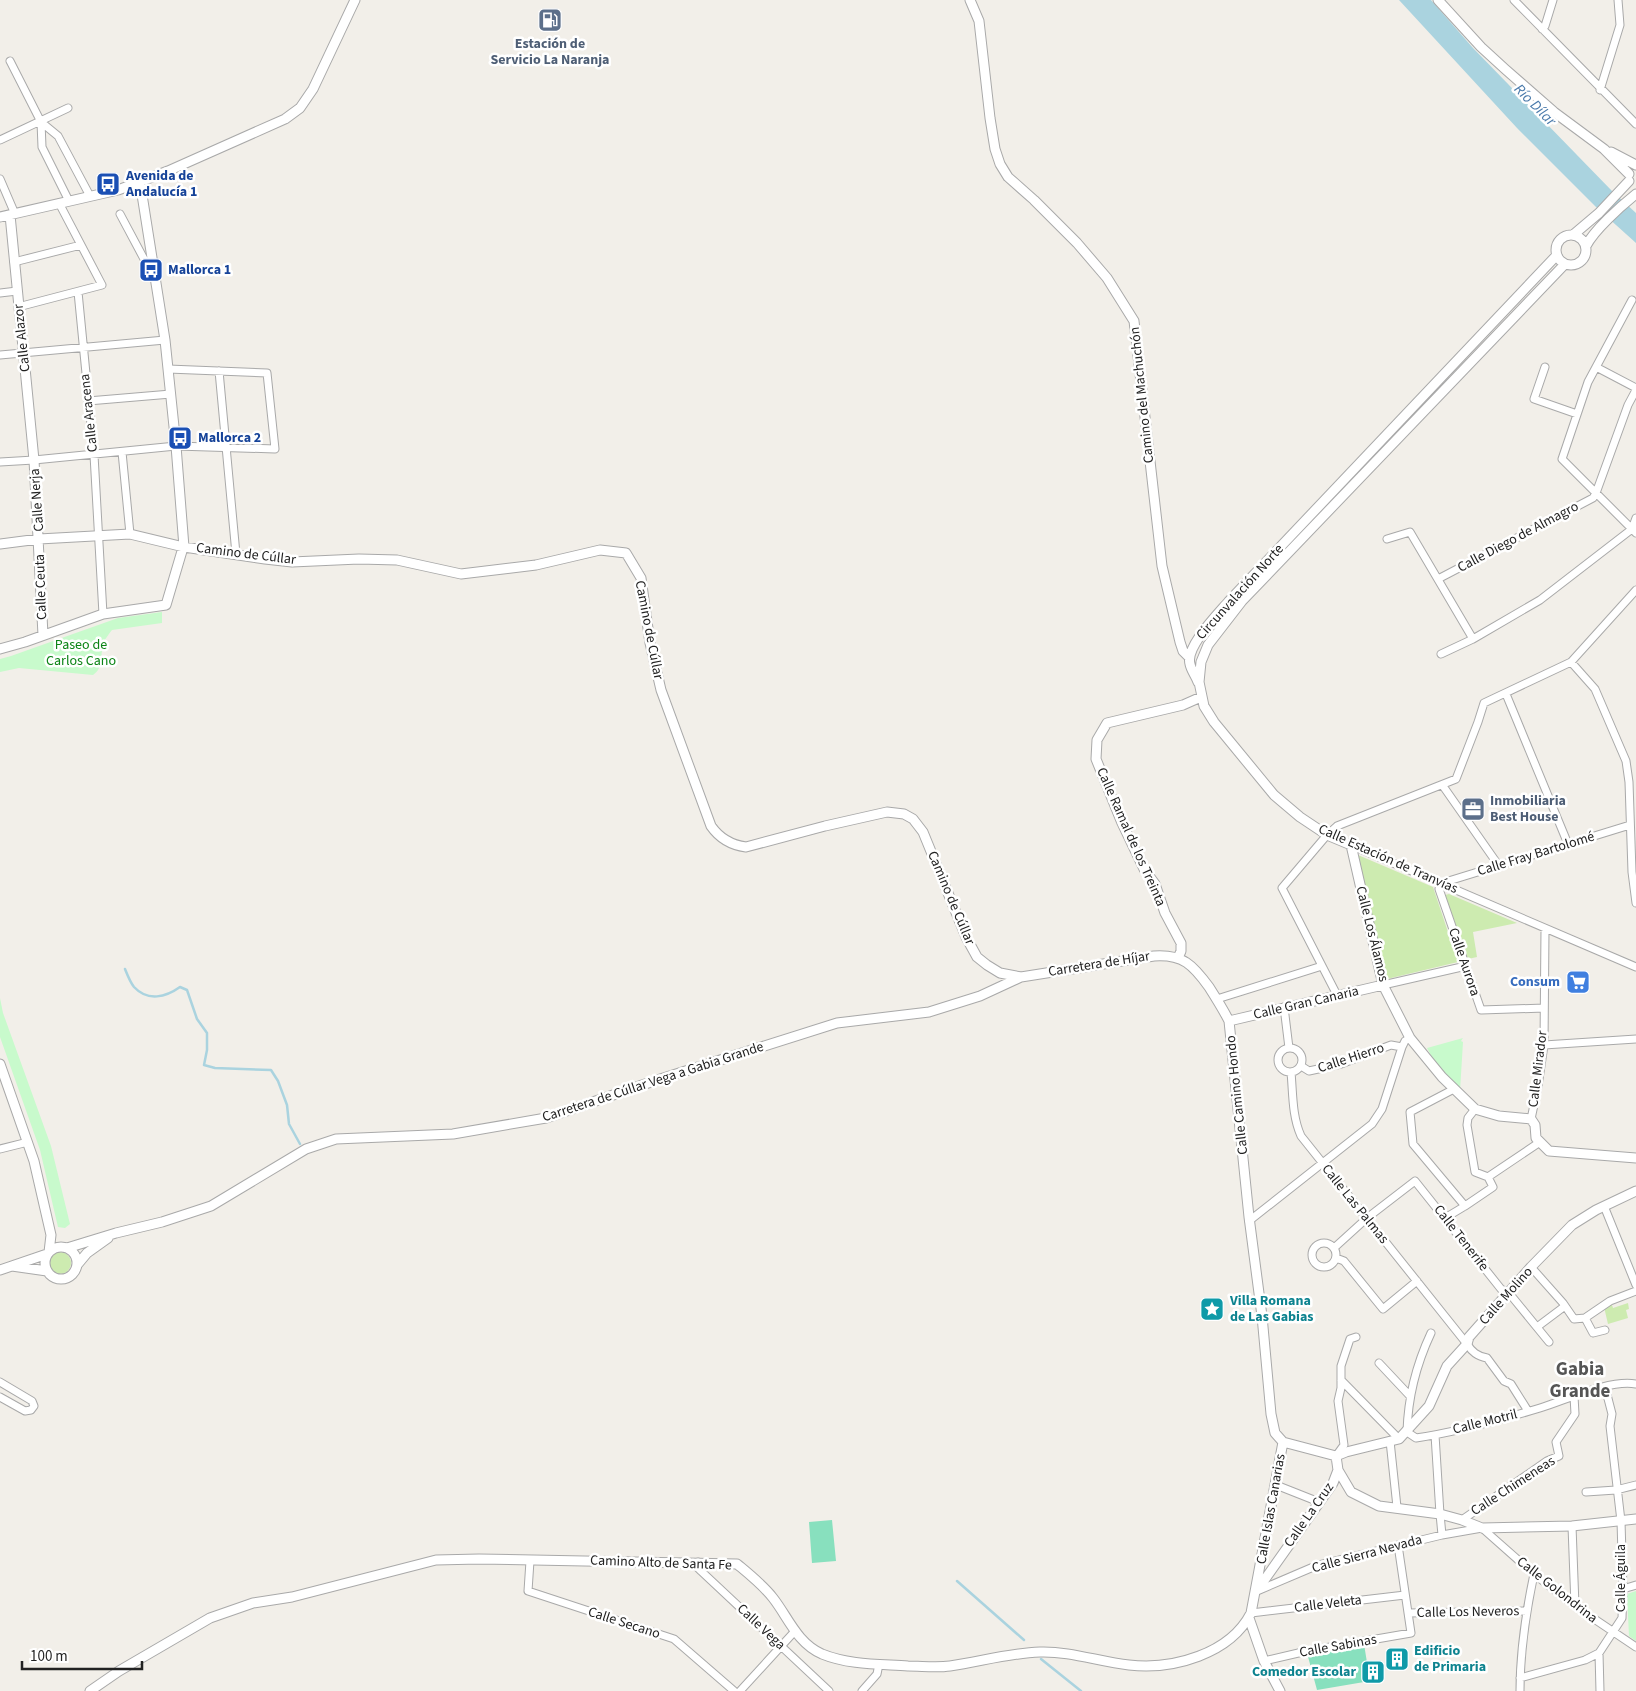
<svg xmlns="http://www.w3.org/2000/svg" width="1636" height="1691" font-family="'Source Sans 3',sans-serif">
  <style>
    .grass { fill: #cdebb0 }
    .park { fill: #c8facc }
    .pitch { fill: #88e0be }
    .water { fill: #aad3df }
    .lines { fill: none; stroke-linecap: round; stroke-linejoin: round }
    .stream { stroke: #aad3df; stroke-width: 2.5 }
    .minor-casing { stroke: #a9a9a9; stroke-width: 9 }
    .tertiary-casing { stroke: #a9a9a9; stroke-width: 11 }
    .minor { stroke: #fff; stroke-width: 7 }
    .tertiary { stroke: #fff; stroke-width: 9 }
    .labels { text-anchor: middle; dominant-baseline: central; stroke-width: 5; stroke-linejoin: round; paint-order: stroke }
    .service-label { font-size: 14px; font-weight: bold; fill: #4e5e75; stroke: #fff }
    .transit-label { font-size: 14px; font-weight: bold; fill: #164399; stroke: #fff; text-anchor: start }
    .street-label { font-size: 14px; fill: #222; stroke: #fff }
    .park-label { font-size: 14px; fill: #0c8416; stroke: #fff }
    .shop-label { font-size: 14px; font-weight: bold; fill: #366cbe; stroke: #fff; text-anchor: end }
    .culture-label { font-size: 14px; font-weight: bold; fill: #0d838f; stroke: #fff; text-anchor: start }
    .water-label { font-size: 15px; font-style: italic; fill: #4a7aab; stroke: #fff }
    .district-label { font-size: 19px; font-weight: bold; fill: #555; stroke: #fff }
  </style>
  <rect width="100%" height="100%" fill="#f2efe9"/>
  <path class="grass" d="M1358 855 1433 887 1458 962 1387 979Z
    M1449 894 1517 923 1473 932 1477 957 1468 959 1445 895Z
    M49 1263a11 11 0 1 1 22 0a11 11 0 1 1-22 0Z
    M1611 1302 1613 1308 1628 1303 1629 1309 1626 1310 1628 1318 1608 1324 1604 1307Z"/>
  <path class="park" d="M162 612V623L112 630C109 634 104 640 103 645 100 655 104 668 93 675L19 668 0 672V659L11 656 118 618Z
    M0 998 3 1013 51 1146 70 1224 65 1228 58 1227 40 1150 0 1037Z
    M1463 1038 1461 1041 1463 1042 1460 1091 1435 1063 1427 1048Z
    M1636 1591V1641L1629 1636 1627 1594Z"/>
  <path class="pitch" d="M832 1520 836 1561 812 1563 809 1522Z
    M1364 1644 1370 1681 1317 1690 1307 1653Z"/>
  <path class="water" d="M1399 0H1431L1473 48 1612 191 1636 213V243L1596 207 1517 128Z"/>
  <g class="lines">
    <path class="stream" d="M125 969C127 974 130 982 134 987 148 1002 166 997 180 987L187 990 197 1019 207 1033V1050L204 1065 215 1068 271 1070 278 1081 287 1105 289 1124 300 1144
      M957 1581 1024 1640
      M1041 1659 1081 1691"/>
    <g class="minor-casing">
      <path id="minor" d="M1514 0 1636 124
        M1542 29 1545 26 1553 0
        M10 61 41 122 42 147 69 201
        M1600 90 1620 25 1618 0
        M41 122 58 136 90 196
        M0 140 68 108
        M0 179 15 214
        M120 214 144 259 154 266
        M14 262 81 245
        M78 292 94 455 103 614
        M0 293 17 291
        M1632 300 1588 382 1562 459 1636 533
        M18 307 102 285 59 203
        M0 355 165 340
        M1545 367 1534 399 1577 414
        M1596 367 1636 388
        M219 371 236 554
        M88 401 171 394
        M122 452 130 534
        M0 462 34 460 176 446 275 449 267 373 168 369
        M1387 539 1410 532 1473 639
        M1438 579 1593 498 1596 493 1628 405 1636 390
        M1441 654 1473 639 1540 600 1632 529 1636 518
        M1571 662 1595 689 1626 761 1629 782 1632 872 1636 903
        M1506 694 1568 844
        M1443 786 1499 866
        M1351 845 1636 967
        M1383 985 1466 966
        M1337 995 1282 888 1327 835 1337 826 1456 779 1478 722 1484 703 1571 662 1636 590
        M1217 999 1322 966
        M1284 1007 1289 1048
        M1544 1008 1481 1010 1439 889 1442 883 1630 825
        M1544 1045 1636 1039
        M1278 1060a12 12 0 1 1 24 0a12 12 0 1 1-24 0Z
        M1301 1066 1309 1071 1341 1064 1391 1045 1402 1047
        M1291 1072C1293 1094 1292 1116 1301 1136L1467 1344C1472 1352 1477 1356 1487 1358L1504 1381 1511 1384 1528 1411
        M1454 1089 1410 1112 1413 1144 1465 1206 1493 1187 1488 1177 1475 1172 1467 1125 1468 1118 1475 1109
        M1531 1119 1538 1086 1544 1045 1545 929
        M0 1149 28 1142
        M1488 1177 1540 1142
        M1604 1206 1636 1285
        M1445 1218 1465 1206
        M1249 1221 1372 1124 1382 1109 1402 1047 1405 1041 1410 1038
        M1312 1255a12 12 0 1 1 24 0a12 12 0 1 1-24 0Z
        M1334 1248 1367 1218 1415 1181 1501 1289 1509 1293 1549 1342
        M1336 1258 1344 1261 1383 1309 1417 1281
        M1531 1267 1563 1303 1574 1319 1585 1318 1610 1301 1636 1291
        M1585 1318 1593 1333 1605 1330
        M1537 1327 1565 1306
        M1431 1333C1416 1365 1408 1396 1407 1432L1416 1438C1458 1432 1500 1420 1540 1408 1566 1400 1610 1379 1636 1384
        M1379 1363 1410 1396
        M1341 1380 1399 1439
        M0 1382 32 1401 34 1406 31 1410 25 1411 0 1397
        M1435 1435 1440 1514 1442 1535
        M1390 1441 1397 1507
        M1336 1456 1344 1445 1338 1401 1341 1388V1366L1350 1339 1356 1337
        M1276 1485 1319 1502
        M1586 1492 1616 1490 1636 1485
        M1462 1520 1547 1461 1559 1456 1556 1442 1575 1414 1574 1396
        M1572 1526 1575 1606
        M530 1561 528 1591 674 1639 734 1691
        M698 1562 697 1567 701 1571 829 1691
        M1623 1589 1636 1585
        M1257 1591 1318 1565 1442 1535 1482 1528 1534 1574 1575 1606 1636 1647
        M1251 1613 1405 1595
        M1408 1613 1527 1611
        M1599 1653 1600 1691
        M1264 1661 1307 1651 1411 1633 1398 1545
        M1520 1678 1585 1660 1599 1653 1622 1618 1623 1589 1621 1521 1610 1426 1612 1414 1605 1387
        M740 1691 795 1631
        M862 1691 877 1674 879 1664
        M1520 1691C1520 1652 1526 1612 1534 1574"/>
    </g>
    <g class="tertiary-casing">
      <path id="tertiary" d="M970 0 979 21 990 118 995 149 1000 164 1008 177 1034 200 1077 243 1107 278 1134 321 1162 566 1180 642 1183 651 1189 657
        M1438 0 1481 47 1505 69 1554 112 1604 149 1629 174
        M1611 152 1636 165
        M10 215 34 460 43 635
        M0 217 118 190 168 171 285 119 300 108 313 89 355 0
        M1573 235 1599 213 1629 181
        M1556 250a15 15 0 1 1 30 0a15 15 0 1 1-30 0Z
        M1586 246C1594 230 1621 206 1636 194
        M1565 264 1242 601 1208 645 1201 662 1199 682 1204 706 1214 722 1274 795 1300 817 1327 835 1351 845 1383 985 1410 1038 1442 1077 1475 1109 1499 1116 1531 1119 1535 1125 1536 1138 1549 1151 1636 1158
        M0 544 39 539 130 534 184 547 265 559 292 562 359 559 397 560 461 574 536 565 600 550 626 553 641 578 650 643 661 690 711 826C720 839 731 845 746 847L825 826 887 812 904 814 913 819 923 832 966 937 977 957 987 965 1000 973 1021 977
        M0 649 25 642 103 614 166 605 182 551 184 547 176 446 165 340 140 182
        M1198 682C1196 676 1191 670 1190 664 1185 647 1218 614 1229 601L1557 255
        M1178 958 1181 951V943L1165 913 1155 884 1144 869 1122 823 1096 759 1097 740 1107 723 1183 705 1201 697
        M1229 1021 1383 985
        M0 1064 34 1161 51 1235 49 1252
        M45 1263a16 16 0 1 1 32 0a16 16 0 1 1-32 0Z
        M67 1248 116 1233 162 1222 211 1206 306 1149 336 1139 453 1134 546 1118 654 1081 837 1023 929 1012 980 996 1021 977 1154 956C1183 954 1193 965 1209 987 1216 998 1223 1009 1229 1021L1249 1217 1262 1316 1271 1414 1275 1433 1283 1442
        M77 1265 87 1253 108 1238
        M12 1266 47 1271
        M0 1270 47 1254
        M1283 1442 1336 1456
        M1336 1456 1346 1452 1399 1439 1429 1406 1447 1366 1467 1344 1469 1337 1531 1267 1572 1225 1596 1210 1636 1191
        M1338 1470 1351 1492 1379 1506 1440 1514 1462 1520 1482 1528 1572 1526 1636 1519
        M1258 1589 1333 1483 1338 1470 1336 1456
        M1249 1618 1264 1661 1280 1691
        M90 1691 119 1671 210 1618 253 1603 292 1597 436 1560 479 1559 737 1564C749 1574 763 1585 773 1598 788 1617 797 1643 822 1654 849 1665 880 1664 908 1666 922 1666 936 1668 950 1666 979 1662 1009 1653 1040 1652 1070 1651 1100 1662 1129 1665 1173 1670 1230 1654 1251 1613L1283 1442"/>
    </g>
    <use href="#minor" class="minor"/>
    <use href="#tertiary" class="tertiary"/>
  </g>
  <defs>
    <g id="fuel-square" transform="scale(1.25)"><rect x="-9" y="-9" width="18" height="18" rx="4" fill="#5c6f8a" stroke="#fff"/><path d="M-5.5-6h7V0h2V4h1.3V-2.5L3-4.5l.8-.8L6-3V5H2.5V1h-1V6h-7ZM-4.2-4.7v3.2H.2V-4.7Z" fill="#fff"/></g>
    <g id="bus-square" transform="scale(1.25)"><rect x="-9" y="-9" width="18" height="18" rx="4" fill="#1a4fb4" stroke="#fff"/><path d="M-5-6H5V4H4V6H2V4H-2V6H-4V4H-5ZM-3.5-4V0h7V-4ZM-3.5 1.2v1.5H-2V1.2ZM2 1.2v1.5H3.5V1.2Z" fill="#fff"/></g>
    <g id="office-square" transform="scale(1.25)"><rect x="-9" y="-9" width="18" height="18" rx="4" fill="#5c6f8a" stroke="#fff"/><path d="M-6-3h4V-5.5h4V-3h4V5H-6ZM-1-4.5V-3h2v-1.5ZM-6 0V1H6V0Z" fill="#fff"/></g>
    <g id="supermarket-square" transform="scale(1.25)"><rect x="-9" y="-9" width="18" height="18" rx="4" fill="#3f7fe0" stroke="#fff"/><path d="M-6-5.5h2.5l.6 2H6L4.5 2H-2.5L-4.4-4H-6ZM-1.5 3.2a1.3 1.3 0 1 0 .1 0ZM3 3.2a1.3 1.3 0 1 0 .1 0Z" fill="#fff"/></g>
    <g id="sight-square" transform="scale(1.25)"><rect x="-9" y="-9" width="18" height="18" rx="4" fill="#0f9aa8" stroke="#fff"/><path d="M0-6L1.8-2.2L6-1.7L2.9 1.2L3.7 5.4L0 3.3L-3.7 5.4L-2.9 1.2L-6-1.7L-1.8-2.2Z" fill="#fff"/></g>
    <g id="building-square" transform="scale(1.25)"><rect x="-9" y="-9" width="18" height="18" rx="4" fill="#0f9aa8" stroke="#fff"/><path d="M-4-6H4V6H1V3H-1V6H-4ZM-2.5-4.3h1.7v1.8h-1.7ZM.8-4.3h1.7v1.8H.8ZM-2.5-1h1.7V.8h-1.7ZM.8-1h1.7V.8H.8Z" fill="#fff"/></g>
  </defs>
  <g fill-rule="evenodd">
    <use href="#fuel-square" x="550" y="20"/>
    <use href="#bus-square" x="108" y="184"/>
    <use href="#bus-square" x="151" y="270"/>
    <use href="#bus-square" x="180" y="438"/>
    <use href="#office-square" x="1473" y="809"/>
    <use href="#supermarket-square" x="1578" y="982"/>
    <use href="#sight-square" x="1212" y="1309"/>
    <use href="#building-square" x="1397" y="1659"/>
    <use href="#building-square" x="1373" y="1672"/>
  </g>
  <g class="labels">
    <g class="service-label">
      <text x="550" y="44">Estación de<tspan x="550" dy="16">Servicio La Naranja</tspan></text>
      <text x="1490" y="801" text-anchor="start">Inmobiliaria<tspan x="1490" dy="16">Best House</tspan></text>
    </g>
    <g class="transit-label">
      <text x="126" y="176">Avenida de<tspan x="126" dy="16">Andalucía 1</tspan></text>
      <text x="168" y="270">Mallorca 1</text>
      <text x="198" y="438">Mallorca 2</text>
    </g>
    <g class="street-label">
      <text transform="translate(22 338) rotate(-96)">Calle Alazor</text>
      <text transform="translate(1142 395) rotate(-96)">Camino del Machuchón</text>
      <text transform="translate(89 413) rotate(-96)">Calle Aracena</text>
      <text transform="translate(37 500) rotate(-94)">Calle Nerja</text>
      <text transform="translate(1518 537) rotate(-28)">Calle Diego de Almagro</text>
      <text transform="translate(246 554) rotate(7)">Camino de Cúllar</text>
      <text transform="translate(41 587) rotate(-92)">Calle Ceuta</text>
      <text transform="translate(1240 592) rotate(-48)">Circunvalación Norte</text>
      <text transform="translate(649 630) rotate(79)">Camino de Cúllar</text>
      <text transform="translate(1131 837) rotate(66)">Calle Ramal de los Treinta</text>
      <text transform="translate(1536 854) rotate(-17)">Calle Fray Bartolomé</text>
      <text transform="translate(1388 859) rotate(24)">Calle Estación de Tranvías</text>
      <text transform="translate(951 898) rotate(67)">Camino de Cúllar</text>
      <text transform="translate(1372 934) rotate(76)">Calle Los Álamos</text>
      <text transform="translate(1464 962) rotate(71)">Calle Aurora</text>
      <text transform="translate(1099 964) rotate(-9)">Carretera de Híjar</text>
      <text transform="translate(1306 1003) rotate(-13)">Calle Gran Canaria</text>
      <text transform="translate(1351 1058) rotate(-18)">Calle Hierro</text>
      <text transform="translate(1538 1069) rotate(-83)">Calle Mirador</text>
      <text transform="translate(653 1082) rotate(-18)">Carretera de Cúllar Vega a Gabia Grande</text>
      <text transform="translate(1237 1095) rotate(-96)">Calle Camino Hondo</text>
      <text transform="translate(1355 1204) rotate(51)">Calle Las Palmas</text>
      <text transform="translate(1461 1238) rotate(52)">Calle Tenerife</text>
      <text transform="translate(1506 1296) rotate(-48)">Calle Molino</text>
      <text transform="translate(1485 1422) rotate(-14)">Calle Motril</text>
      <text transform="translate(1513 1486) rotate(-33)">Calle Chimeneas</text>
      <text transform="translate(1271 1509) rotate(-80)">Calle Islas Canarias</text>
      <text transform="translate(1309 1515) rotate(-55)">Calle La Cruz</text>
      <text transform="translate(1367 1554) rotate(-15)">Calle Sierra Nevada</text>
      <text transform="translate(661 1563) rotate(2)">Camino Alto de Santa Fe</text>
      <text transform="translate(1621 1578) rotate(-90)">Calle Águila</text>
      <text transform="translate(1557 1590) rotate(38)">Calle Golondrina</text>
      <text transform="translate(1328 1604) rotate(-7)">Calle Veleta</text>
      <text transform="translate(1468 1612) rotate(-1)">Calle Los Neveros</text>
      <text transform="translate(624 1623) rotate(18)">Calle Secano</text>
      <text transform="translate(761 1627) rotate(43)">Calle Vega</text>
      <text transform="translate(1338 1646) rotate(-10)">Calle Sabinas</text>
    </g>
    <g class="park-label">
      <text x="81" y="645">Paseo de<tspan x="81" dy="16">Carlos Cano</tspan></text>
    </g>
    <g class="shop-label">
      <text x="1560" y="982">Consum</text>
    </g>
    <g class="culture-label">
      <text x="1230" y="1301">Villa Romana<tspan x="1230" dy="16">de Las Gabias</tspan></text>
      <text x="1414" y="1651">Edificio<tspan x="1414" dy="16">de Primaria</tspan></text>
      <text x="1356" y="1672" text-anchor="end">Comedor Escolar</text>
    </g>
    <g class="water-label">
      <text transform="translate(1535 105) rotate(45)">Río Dílar</text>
    </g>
    <g class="district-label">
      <text x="1580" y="1369">Gabia<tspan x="1580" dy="22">Grande</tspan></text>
    </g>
  </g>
  <path d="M22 1661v8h120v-8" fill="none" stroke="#222222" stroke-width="2.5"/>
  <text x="30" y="1661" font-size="15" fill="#222222" stroke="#ffffff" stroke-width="4" paint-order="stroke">100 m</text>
</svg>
